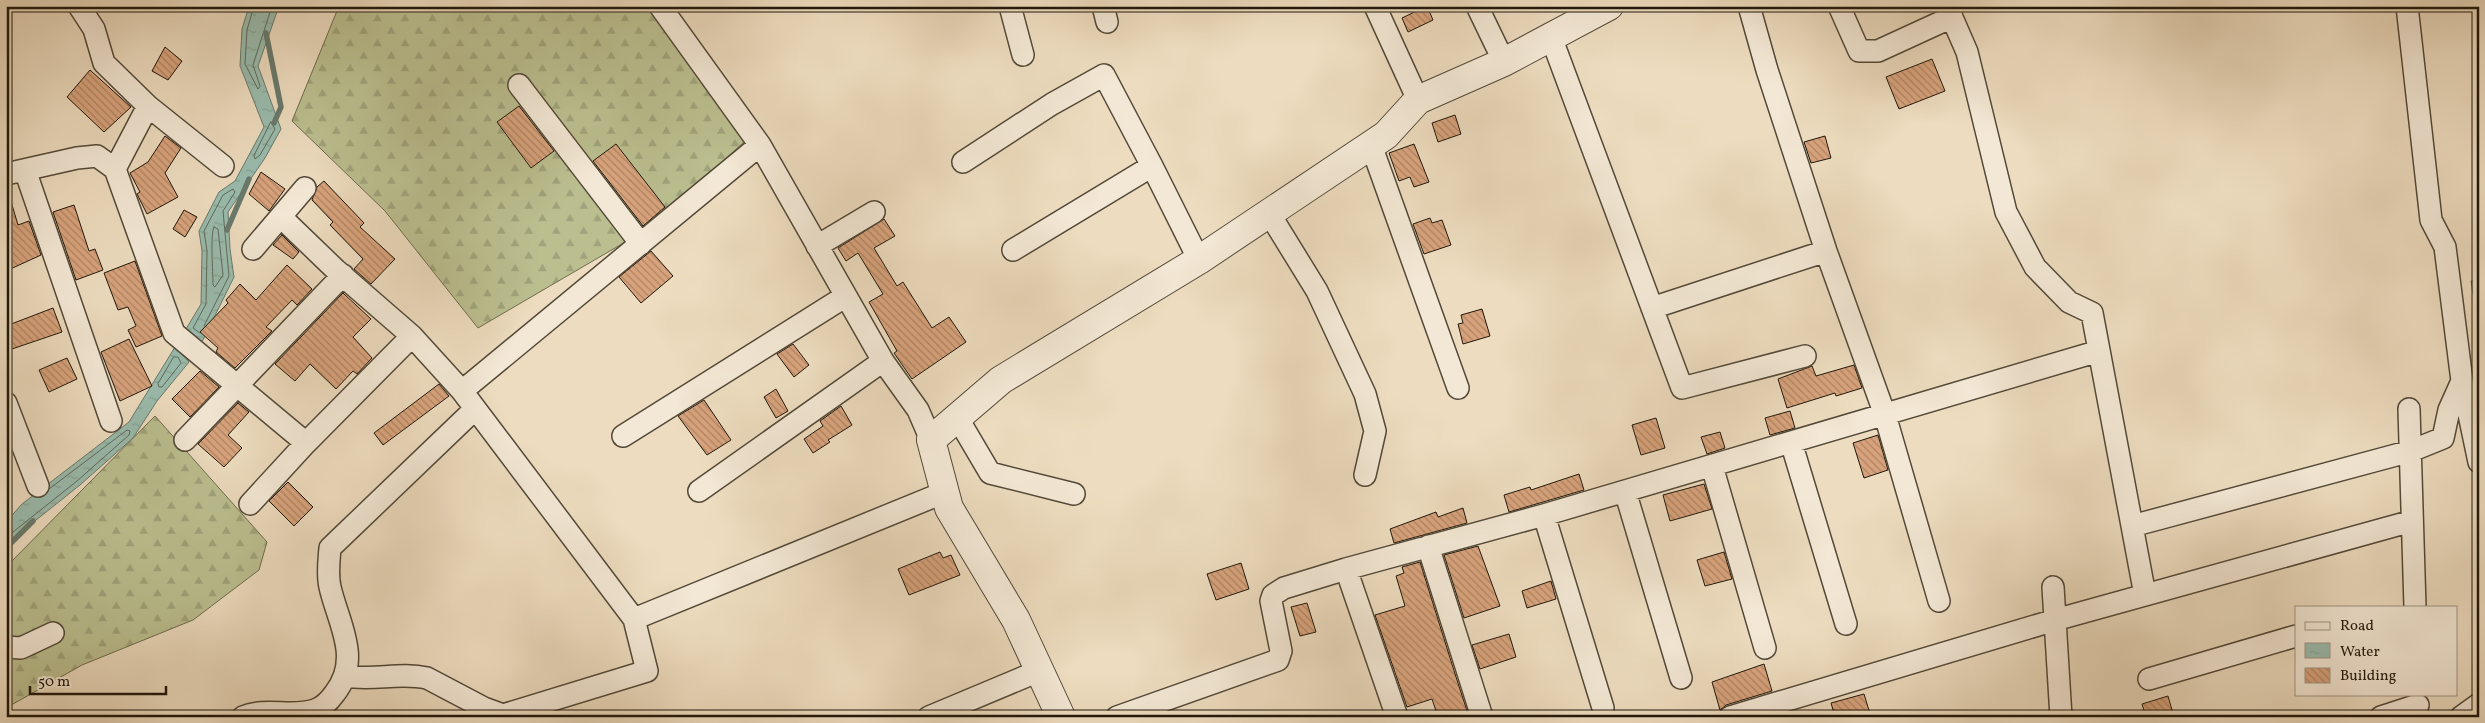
<svg xmlns="http://www.w3.org/2000/svg" width="2485" height="723" font-family="Vollkorn,serif">
  <style>
    .forest { fill: url(#forest-firs); stroke: #6e6c4e }
    .garden { fill: #bbbf90; stroke: #6e6c4e }
    .water { fill: url(#water-ripples); stroke: #697a6d }
    .lines { fill: none; stroke-linecap: round; stroke-linejoin: round }
    .shore { stroke: #5d6a5d; stroke-width: 1 }
    .stream { stroke: #697a6d; stroke-width: 5.5 }
    .building { fill: url(#building-back-hatch); stroke: #20180c }
    .minor-casing { stroke: #534939; stroke-width: 24 }
    .tertiary-casing { stroke: #534939; stroke-width: 30 }
    .minor { stroke: #f3e8d5; stroke-width: 21 }
    .tertiary { stroke: #f3e8d5; stroke-width: 28 }
  </style>
  <defs>
    <pattern id="forest-firs" width="22" height="20" patternUnits="userSpaceOnUse" patternTransform="scale(1.25)"><rect width="22" height="20" fill="#bbbf90"/><path d="M5 1l3.5 6h-7zM16 11l3.5 6h-7z" fill="#a0a37b"/></pattern>
    <pattern id="water-ripples" width="26" height="14" patternUnits="userSpaceOnUse" patternTransform="scale(1.25)"><rect width="26" height="14" fill="#9abcae"/><path d="M2 4q2-2 4 0t4 0M15 11q2-2 4 0t4 0" fill="none" stroke="#84a194"/></pattern>
    <pattern id="building-back-hatch" width="6" height="6" patternUnits="userSpaceOnUse" patternTransform="scale(1.25)"><rect width="6" height="6" fill="#d8a37c"/><path d="M-1 5l2 2M0 0l6 6M5-1l2 2" fill="none" stroke="#af8464"/></pattern>
  </defs>
  <rect width="100%" height="100%" fill="#eddcbf"/>
  <filter id="stains"><feTurbulence type="fractalNoise" baseFrequency=".004" numOctaves="4"/><feColorMatrix values="0 0 0 0 .2 0 0 0 0 .09 0 0 0 0 .02 0 0 0 .5 -.17"/></filter>
  <radialGradient id="worn" r=".72"><stop offset=".6" stop-color="#630" stop-opacity="0"/><stop offset="1" stop-color="#630" stop-opacity=".3"/></radialGradient>
  <path class="forest" d="M339 6H649L744 142 651 227 478 328 385 211 292 121Z
    M155 416 267 542 259 570 193 620 82 665 6 708V567Z"/>
  <path class="garden" d="M2479 280V329L2471 281Z"/>
  <path class="water" d="M249 6H279L258 66 281 129 265 158 228 212 230 249 234 277 201 344 186 329 201 304 202 251 199 231 219 192 235 181 264 127 240 66 242 29Z
    M175 347 189 362 157 401 133 438 80 485 16 536 6 549V522L22 504 129 422Z"/>
  <g class="lines">
    <path class="shore" d="M254 6 247 30 245 64 258 89 260 86 253 65 272 6
      M271 122 275 129 260 155 255 159 254 156Z
      M214 227 218 229 223 275 215 287 213 285C213 273 210 233 214 227Z
      M200 333 193 328 206 304 207 251 204 231 223 195 233 189 235 192 223 211 229 276 204 326
      M174 357H178L181 363 162 387H159L158 384Z
      M6 540 13 532 77 481 129 435 130 431 127 430 49 489"/>
    <path class="stream" d="M266 33 281 107 274 123
      M227 230 249 179
      M6 548 33 521"/>
  </g>
  <path class="building" d="M1427 6 1433 20 1408 32 1402 18Z
    M165 47 182 61 168 80 152 71Z
    M1932 59 1945 91 1899 109 1886 77Z
    M90 70 131 107 104 132 67 97Z
    M519 106 554 151 531 168 497 122Z
    M1455 115 1461 134 1438 142 1432 123Z
    M165 136 181 148 165 173 178 197 147 214 137 194 140 192 130 173 148 162Z
    M1825 136 1831 158 1811 163 1804 142Z
    M616 144 665 207 643 226 593 161Z
    M1414 144 1429 182 1414 187 1410 177 1399 181 1389 153Z
    M261 172 285 189 269 211 249 194Z
    M324 181 364 223 360 227 395 259 371 284 354 269 363 259 330 225 333 222 312 200 317 187Z
    M10 198 18 225 29 221 41 255 6 271V199Z
    M74 205 89 251 95 249 103 270 76 280 53 212Z
    M184 210 197 217 185 237 173 229Z
    M1430 218 1432 223 1442 220 1451 245 1424 254 1413 224Z
    M884 219 895 236 874 248 897 286 903 282 932 328 949 317 966 342 912 379 894 353 897 351 869 302 883 294 858 253 846 261 838 248Z
    M282 235 299 252 293 259 273 245Z
    M651 251 673 276 641 303 619 277Z
    M135 261 162 336 136 347 128 330 136 326 128 307 118 310 104 273Z
    M287 265 312 289 297 305 292 300 266 327 272 331 235 368 216 352 218 348 200 332 228 303 226 300 240 284 256 300Z
    M343 293 371 319 353 337 372 358 357 374 353 371 336 389 310 364 295 381 275 364Z
    M53 308 62 332 6 351V326Z
    M1482 309 1490 336 1463 344 1458 324 1463 323 1461 315Z
    M129 339 152 386 120 401 101 352Z
    M793 344 809 365 794 377 777 354Z
    M67 358 77 379 49 392 39 370Z
    M1854 365 1862 388 1836 396 1835 393 1787 408 1778 379 1812 366 1816 376Z
    M200 371 219 387 190 417 172 399Z
    M439 384 449 396 383 445 374 433Z
    M776 389 788 411 776 418 764 397Z
    M704 400 731 440 707 455 678 416Z
    M238 403 249 412 228 435 242 448 224 467 198 444Z
    M841 406 852 425 828 440 830 442 813 453 804 439 823 426 820 421Z
    M1790 411 1795 428 1770 435 1765 418Z
    M1656 418 1665 448 1641 455 1632 425Z
    M1720 432 1725 448 1707 454 1701 437Z
    M1878 435 1888 470 1864 478 1853 443Z
    M1579 474 1584 490 1509 512 1504 495 1530 487 1531 490Z
    M288 482 313 507 294 526 269 501Z
    M1704 484 1712 509 1670 521 1663 495Z
    M1463 508 1467 523 1394 543 1390 529 1436 512 1438 517Z
    M1478 546 1500 606 1464 618 1444 555Z
    M940 552 943 558 951 555 960 575 909 595 898 569Z
    M1724 552 1732 579 1705 586 1697 560Z
    M1420 562 1456 677 1469 717H1438L1432 699 1407 707 1375 615 1405 606 1396 576 1404 573 1402 567Z
    M1241 563 1249 589 1216 600 1207 574Z
    M1551 581 1556 599 1527 608 1522 591Z
    M1307 603 1316 632 1300 636 1291 607Z
    M1509 634 1516 657 1480 669 1472 645Z
    M1764 664 1772 691 1726 705 1720 710 1712 682Z
    M1864 694 1871 717H1835L1831 703Z
    M2168 696 2174 717H2146L2142 704Z"/>
  <g class="lines">
    <g class="minor-casing">
      <path id="minor" d="M79 6 94 29 104 63 148 106 115 169
        M660 6 760 145 883 361 918 410 931 440
        M1010 6 1023 55
        M1103 6 1107 22
        M1375 6 1418 100
        M1477 6 1504 62
        M1749 6 1767 70 1826 251 1885 415 1939 601
        M1839 6 1859 51H1878L1952 17
        M1947 6 1967 52 2006 212 2035 267 2069 302 2092 313 2145 595
        M2407 6 2431 220 2445 247 2462 381 2479 462
        M1551 37 1682 388 1805 356
        M519 85 641 244
        M148 106 223 166
        M1371 145 1458 388
        M963 162 1052 104 1104 75 1152 166
        M115 169 174 333 306 443
        M25 170 111 421
        M6 174 77 158 97 156 115 169
        M1269 213 1317 291 1365 394 1375 431 1365 475
        M281 217 336 270 412 336 462 391 634 619 945 492
        M817 246 874 212
        M253 249 305 188
        M1013 250 1152 166 1199 260
        M1652 308 1826 251
        M462 391 760 145
        M6 403 38 486
        M2409 409 2415 607
        M957 417 990 473 1074 494
        M623 436 846 296
        M185 440 343 275
        M1791 442 1846 624
        M1712 466 1765 648
        M699 491 883 361
        M1625 491 1681 678
        M250 504 306 443 412 336
        M1544 515 1603 708
        M2132 526 2411 451 2443 438 2449 410 2462 381
        M1428 546 1482 717
        M1346 569 1397 717
        M2053 587 2061 717
        M6 647 21 648 53 633
        M345 676C373 681 400 672 427 678L484 708 503 715 647 671 634 619
        M2149 679 2296 636
        M243 717C266 707 292 718 315 710 324 707 330 700 335 693 362 658 338 623 330 587 327 574 329 561 330 548L475 409
        M929 717 1041 670
        M1117 717 1278 660 1281 651 1271 601 1273 595 1284 588 1346 569 1544 515 2099 351
        M1730 717 2055 620 2412 521
        M2381 717 2418 705
        M2461 717 2479 704"/>
    </g>
    <g class="tertiary-casing">
      <path id="tertiary" d="M1061 717 1016 620 949 508 931 440 1001 380 1199 260 1386 135 1418 100 1504 62 1609 6"/>
    </g>
    <use href="#minor" class="minor"/>
    <use href="#tertiary" class="tertiary"/>
  </g>
  <rect width="2485" height="723" fill="none" stroke="#eddcbf" stroke-width="25"/>
  <rect x="8" y="8" width="2470" height="708" fill="none" stroke="#20180c" stroke-width="2.5"/>
  <rect x="12" y="12" width="2460" height="698" fill="none" stroke="#20180c"/>
  <rect x="2295" y="606" width="162" height="90" fill="#f3e8d5" stroke="#9f9585"/>
  <rect x="2305" y="622" width="25" height="8" fill="#f3e8d5" stroke="#9f9585"/>
  <text x="2340" y="630" font-size="15" fill="#20180c">Road</text>
  <rect x="2305" y="643" width="25" height="15" fill="url(#water-ripples)" stroke="#9f9585"/>
  <text x="2340" y="656" font-size="15" fill="#20180c">Water</text>
  <rect x="2305" y="668" width="25" height="15" fill="url(#building-back-hatch)" stroke="#9f9585"/>
  <text x="2340" y="680" font-size="15" fill="#20180c">Building</text>
  <path d="M30 686v8h136v-8" fill="none" stroke="#20180c" stroke-width="2.5"/>
  <text x="38" y="686" font-size="15" fill="#20180c" stroke="#f3e8d5" stroke-width="4" paint-order="stroke">50 m</text>
  <rect width="100%" height="100%" filter="url(#stains)"/>
  <rect width="100%" height="100%" fill="url(#worn)"/>
</svg>
